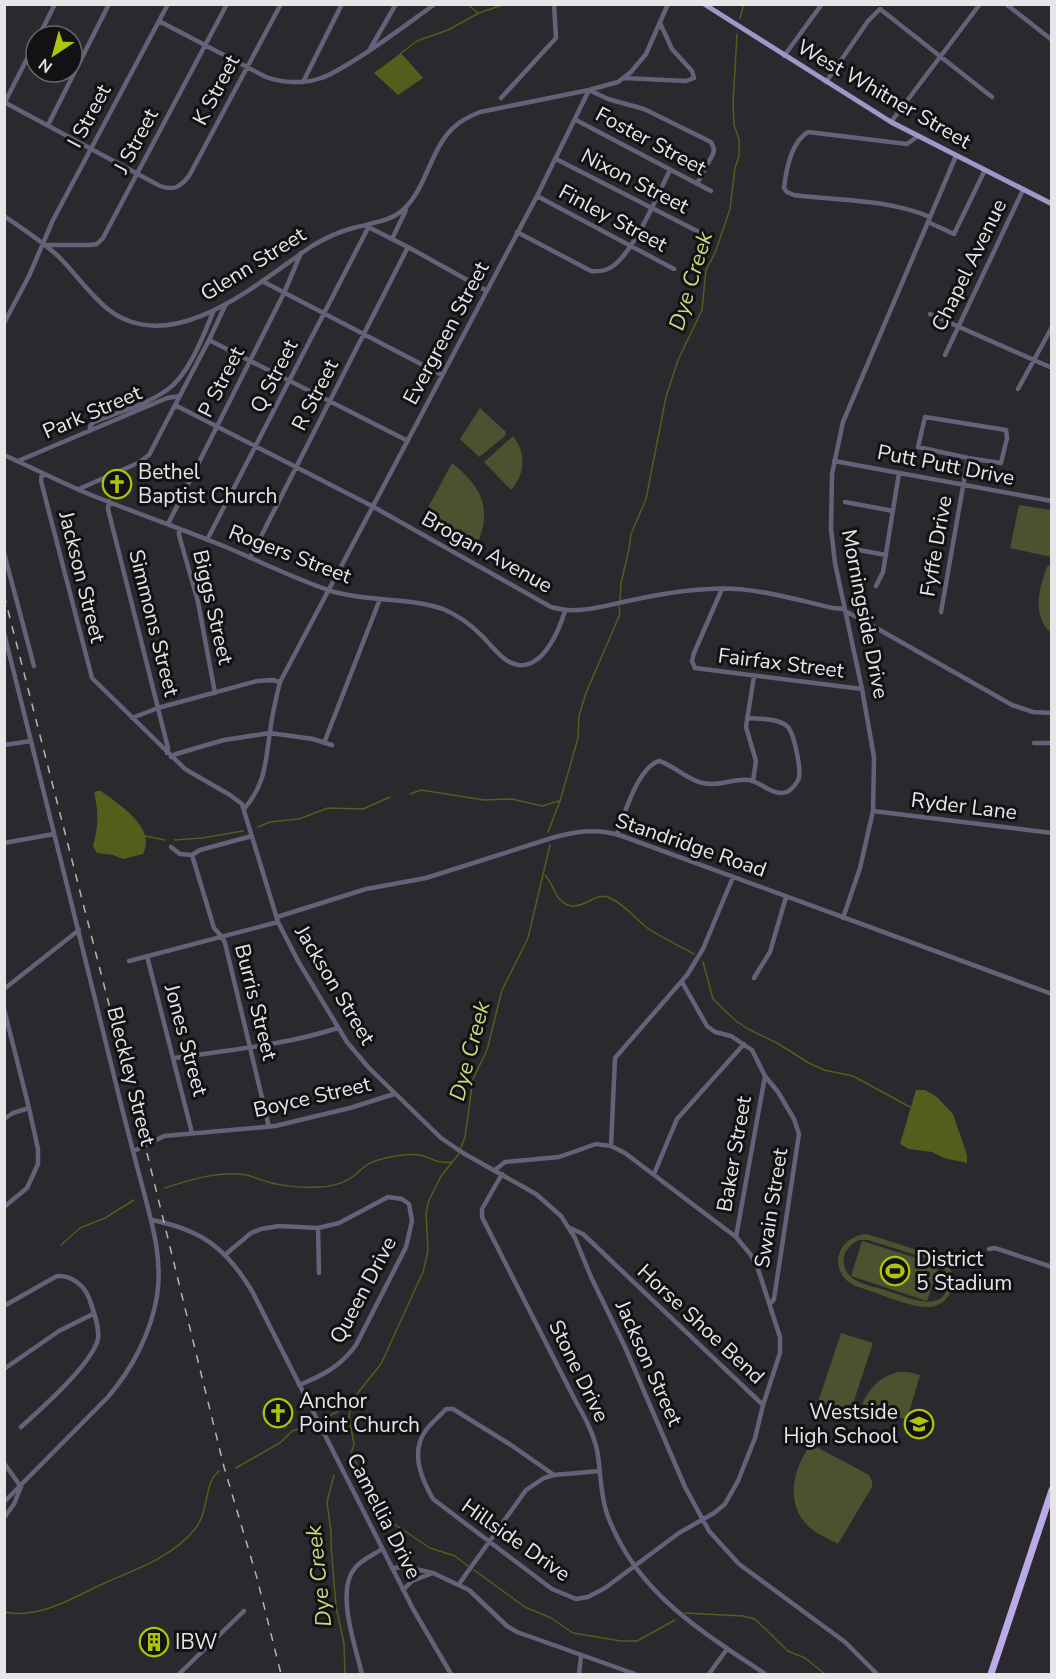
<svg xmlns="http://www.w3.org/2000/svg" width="1056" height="1679" font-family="'Nunito Sans',sans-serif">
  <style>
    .grass { fill: #4b522f; fill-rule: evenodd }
    .water { fill: #535e1c }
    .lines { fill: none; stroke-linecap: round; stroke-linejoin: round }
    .stream { stroke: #535e1c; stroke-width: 1.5 }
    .minor { stroke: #676079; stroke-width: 4.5 }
    .major { stroke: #a395c8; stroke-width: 5 }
    .highway { stroke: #bba9e8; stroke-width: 7 }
    .rail { stroke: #b3b2b5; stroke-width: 1.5; stroke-dasharray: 8 8; stroke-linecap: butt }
    .labels { text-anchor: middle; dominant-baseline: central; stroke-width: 6; stroke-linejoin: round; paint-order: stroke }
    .street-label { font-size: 21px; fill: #e6e5e8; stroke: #121214 }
    .poi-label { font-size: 21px; fill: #e6e5e8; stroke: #121214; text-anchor: start }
    .water-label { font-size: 22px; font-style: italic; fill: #c9db7e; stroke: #121214 }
  </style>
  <rect width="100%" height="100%" fill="#2a292d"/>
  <path class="grass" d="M480 408 506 432 505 436 479 457 460 439Z
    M513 436C527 454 525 474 511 490L484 462Z
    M452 463C483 488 493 510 476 547L425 522 423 517Z
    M1019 505 1051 510V557L1010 548Z
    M1048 565 1051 566V633C1031 615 1039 587 1048 565Z
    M867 1234 936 1256C946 1262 954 1270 953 1282 953 1296 941 1308 926 1307 910 1307 872 1291 855 1286 826 1271 837 1236 867 1234ZM859 1240H868L935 1261 943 1267 948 1277C950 1317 909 1298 888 1291 876 1287 863 1285 852 1278 838 1265 842 1248 859 1240Z
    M862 1241 939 1265 927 1301 851 1276Z
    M841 1333 873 1343 850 1413 818 1402Z
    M898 1372H908L920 1375 908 1416 905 1419 862 1404C870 1387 880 1377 898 1372Z
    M811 1444 869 1475 872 1481V1487L838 1544C829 1539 817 1534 809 1527 784 1503 793 1469 811 1444Z"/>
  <path class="water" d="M401 53 423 78 398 95 374 73Z
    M96 791H101C118 804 157 827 143 854L123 859 113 855 97 853 93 846C98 829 99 811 94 793Z
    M916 1090H925L937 1097 953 1114 967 1155V1163L944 1158 932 1152 909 1149 900 1144Z"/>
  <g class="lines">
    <path class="stream" d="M467 4 478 13
      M740 18 744 4
      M401 53 417 41 448 30 479 13 505 4
      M620 600 621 583 629 549 631 534 646 499 666 397 678 360 702 310 706 270 715 253 730 209 735 168 739 156V139L734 125 733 103 737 34
      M410 794 421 790 484 800 512 799 542 806 559 801
      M258 827 270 822 299 819 328 808 363 809 390 797
      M548 832 560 801 578 738 579 716 586 693 620 614 619 606
      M145 836 165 840
      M174 840 202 838 243 831
      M545 875C554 884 555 903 571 906 586 908 596 891 610 898 624 904 634 917 646 927 656 935 682 947 694 954
      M703 962 713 999 736 1021 748 1029 777 1043 809 1063 824 1070 853 1076 910 1107
      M165 1188C190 1180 220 1170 246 1175 253 1176 260 1180 268 1182 281 1186 304 1188 318 1187 331 1187 346 1183 356 1174 362 1169 367 1163 375 1161 387 1157 407 1153 420 1155 433 1158 436 1164 451 1162
      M61 1245 80 1228 105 1218 134 1200
      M325 1418 350 1405
      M352 1455 382 1512 391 1522 430 1548 455 1556 468 1566
      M347 1460 351 1454 354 1444 349 1417 351 1405 356 1395 381 1364 423 1272 428 1251 426 1213 429 1200 441 1176 458 1155 465 1137 473 1079 487 1050 502 990 528 938 550 845
      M236 1468 281 1442 292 1431 313 1424
      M334 1475 327 1502 331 1532V1545L336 1607 344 1643 345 1674
      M474 1570 525 1607 551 1618 573 1633 621 1641H637L675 1620
      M4 1612C41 1620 77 1595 109 1581 140 1568 173 1556 195 1529 210 1510 203 1484 219 1471
      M685 1613 743 1616 755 1619 788 1651 805 1658 825 1674"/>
    <path class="minor" d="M1006 4 1052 40
      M159 21 266 77C282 83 305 84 321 78 331 75 341 68 350 63 380 45 407 24 435 4
      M39 36 55 4
      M370 49 396 4
      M784 56 822 4
      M624 78 686 81 694 78 692 71 672 49 660 23
      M303 82 342 4
      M826 82 868 21 880 9 992 97
      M589 90 608 99 644 109 711 142 714 149 713 154 697 184
      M501 98 556 38 554 4
      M4 102 160 186C174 191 180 187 189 176L281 4
      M5 102 36 41
      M576 120 711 191
      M891 122 980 4
      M48 125 109 4
      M918 136 907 144 808 132C791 142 786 170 784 188L787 192 794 195C840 201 887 199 930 217
      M556 159 699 232
      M537 196 674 269
      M4 216C23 229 43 242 59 257 76 274 90 295 109 310 174 359 260 281 312 246 325 238 338 232 353 228 371 223 390 222 404 209 427 187 430 150 453 128 461 120 470 116 480 112L589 90 618 82 631 72 646 54 668 4
      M928 222 954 234 985 170
      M368 227 408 247 487 291
      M517 232 591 271C600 272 606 271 613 266 635 250 657 196 670 170
      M392 239 406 210
      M44 245H90L97 244 103 238 227 4
      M262 281 442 375
      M930 314 1052 368
      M4 323 29 276 53 220 168 4
      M209 340 408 441
      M945 355 1023 190
      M1018 389 1052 327
      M175 405 372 506 551 607C578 615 602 606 628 601 655 595 683 590 710 589 752 586 793 599 833 608L844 609
      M90 431V426L94 422C118 412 146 405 167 390 189 375 204 334 214 310
      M4 455C33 468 62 483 91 495 136 513 182 529 226 547 261 562 295 579 331 591 367 602 407 597 443 609 457 615 469 623 480 634 491 644 503 663 518 665 544 668 559 630 565 611
      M18 461 167 398 180 396
      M834 461 1052 501
      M42 473 41 481 92 678 185 769 230 795 242 804 278 922 298 961 347 1042 368 1067 441 1138 463 1153 536 1194 561 1216 575 1238 591 1277 625 1347 685 1487 709 1531 739 1564 845 1642 877 1674
      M79 489 138 463 149 455 209 340 225 306
      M109 501 108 509 168 748 167 753
      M845 502 893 511
      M168 524 284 293 301 253
      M179 529V535L198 602 215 693
      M207 540 368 228
      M854 549 886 555
      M4 553 34 666
      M250 558 408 247
      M876 586 883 572 899 473
      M722 589 694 653 692 661 695 668 862 689
      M845 611 864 621 1012 705 1033 712 1052 713
      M941 612 968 458 918 447 925 417 1006 430 1007 438 1001 463 968 458
      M4 633C43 785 79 936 117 1088 125 1121 134 1155 143 1189 152 1223 163 1260 157 1296 151 1333 132 1369 108 1397L4 1502
      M132 718 158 708 257 681 273 680 280 682
      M324 743 380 599
      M1034 743H1052
      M4 745 31 741
      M171 757 176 754 224 740 270 733 313 739 332 745
      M753 781 756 761 746 727 754 676
      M244 809C266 783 265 764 270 732 272 715 276 698 280 682L537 196 589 90
      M873 811 1052 833
      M617 834C624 815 638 767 659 761 673 765 684 777 699 782 719 788 732 778 749 780 761 782 774 797 787 792 792 789 797 783 799 778 801 768 794 732 787 726 777 718 759 719 747 718
      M4 843 54 834
      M171 847 180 854 192 855 200 850 252 836
      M192 855 214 928 222 937 225 943 269 1127
      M277 917 366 889 426 878 555 837C578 831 599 828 622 836L1052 994
      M843 918 860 868 873 811 874 757 862 689 835 563 831 529 832 474 843 422 956 156
      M147 956 192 1133
      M129 961 278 922
      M754 978 770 952 786 897
      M682 982 707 1026 715 1032 731 1036 752 1050 765 1076 778 1092 794 1119 799 1134 774 1299 770 1304
      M4 989 79 930
      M4 1009 29 1108 38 1149V1164L27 1188 4 1207
      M174 1058C229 1050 285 1045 338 1028
      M4 1119 13 1113 29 1108
      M611 1146 615 1058 687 975 703 949 733 877
      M134 1151 164 1136 275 1126 350 1108 394 1094
      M495 1170 505 1162 559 1157 596 1144 611 1146 625 1153 736 1237 751 1255 758 1269 780 1337V1353L763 1405 583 1234 570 1228
      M502 1174 482 1209V1217L575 1400C584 1416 593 1432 597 1450 601 1471 600 1494 607 1514 636 1593 700 1630 765 1674
      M654 1174 677 1119 744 1044
      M152 1220C202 1230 226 1248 252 1291L413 1609 451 1674
      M318 1228 319 1273
      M736 1237 765 1076
      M989 1249 995 1248 1052 1267
      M226 1254 251 1233 261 1229 279 1226 318 1228 339 1223 388 1197 402 1199 409 1204 412 1221 406 1247 356 1345C341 1366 322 1376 299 1385
      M4 1306 57 1276C71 1275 84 1285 89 1298 93 1310 100 1327 98 1339 92 1364 41 1409 21 1427
      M4 1369 59 1331 93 1314
      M4 1463 21 1487
      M600 1471 554 1475 511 1445 453 1409H446C440 1416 431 1423 426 1430 410 1452 421 1478 433 1499L552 1589 576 1599 588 1597 605 1588 679 1533 714 1513 725 1504 738 1481 755 1438 763 1405
      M4 1518 14 1504 20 1489
      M392 1568 406 1567 433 1573
      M459 1584 526 1490 544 1478 554 1475
      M403 1590 412 1581 433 1573 469 1590 507 1626 517 1632 635 1674
      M179 1674 244 1611
      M362 1674C356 1649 335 1590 355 1568 361 1560 373 1555 382 1549
      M579 1674 581 1656
      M709 1674 727 1649"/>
    <path class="major" d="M704 4 891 122 1052 204"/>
    <path class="highway" d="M991 1674 1052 1490"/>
    <path class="rail" d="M4 595 145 1145 224 1467 257 1578 281 1674"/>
  </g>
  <defs>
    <g id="church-ring" transform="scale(1.5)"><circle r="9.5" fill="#121214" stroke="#aec509" stroke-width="1.5"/><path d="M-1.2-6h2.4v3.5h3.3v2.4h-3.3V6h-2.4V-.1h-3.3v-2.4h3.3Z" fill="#aec509"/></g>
    <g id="stadium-ring" transform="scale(1.5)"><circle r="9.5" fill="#121214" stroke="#aec509" stroke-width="1.5"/><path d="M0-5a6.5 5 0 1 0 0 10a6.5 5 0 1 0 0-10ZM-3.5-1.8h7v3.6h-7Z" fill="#aec509"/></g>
    <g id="school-ring" transform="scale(1.5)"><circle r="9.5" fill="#121214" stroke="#aec509" stroke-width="1.5"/><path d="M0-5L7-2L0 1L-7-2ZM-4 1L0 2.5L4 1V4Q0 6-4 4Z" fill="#aec509"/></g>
    <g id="building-ring" transform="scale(1.5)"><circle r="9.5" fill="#121214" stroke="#aec509" stroke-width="1.5"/><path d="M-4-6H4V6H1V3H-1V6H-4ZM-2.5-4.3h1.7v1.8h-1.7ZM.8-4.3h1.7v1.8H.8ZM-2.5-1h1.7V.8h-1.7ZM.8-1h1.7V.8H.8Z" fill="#aec509"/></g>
  </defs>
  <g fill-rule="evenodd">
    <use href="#church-ring" x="117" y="484"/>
    <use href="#stadium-ring" x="895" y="1271"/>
    <use href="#church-ring" x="278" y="1413"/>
    <use href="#school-ring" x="919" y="1424"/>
    <use href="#building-ring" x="154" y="1642"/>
  </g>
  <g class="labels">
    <g class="street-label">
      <text transform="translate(216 90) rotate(-62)">K Street</text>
      <text transform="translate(884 94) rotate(30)">West Whitner Street</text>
      <text transform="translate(89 116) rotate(-62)">I Street</text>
      <text transform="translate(136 141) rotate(-62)">J Street</text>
      <text transform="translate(651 141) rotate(28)">Foster Street</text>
      <text transform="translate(635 181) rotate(27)">Nixon Street</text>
      <text transform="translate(613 218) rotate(28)">Finley Street</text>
      <text transform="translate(253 264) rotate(-32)">Glenn Street</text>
      <text transform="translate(969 265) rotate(-64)">Chapel Avenue</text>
      <text transform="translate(446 333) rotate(-62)">Evergreen Street</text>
      <text transform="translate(274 376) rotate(-63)">Q Street</text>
      <text transform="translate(221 382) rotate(-63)">P Street</text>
      <text transform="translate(315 395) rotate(-63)">R Street</text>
      <text transform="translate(92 412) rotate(-23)">Park Street</text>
      <text transform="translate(946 465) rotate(11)">Putt Putt Drive</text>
      <text transform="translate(936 546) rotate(-80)">Fyffe Drive</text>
      <text transform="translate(487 552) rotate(29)">Brogan Avenue</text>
      <text transform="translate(290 554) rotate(21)">Rogers Street</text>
      <text transform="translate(82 577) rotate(76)">Jackson Street</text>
      <text transform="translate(213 607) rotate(77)">Biggs Street</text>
      <text transform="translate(865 614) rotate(79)">Morningside Drive</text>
      <text transform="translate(154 623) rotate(76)">Simmons Street</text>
      <text transform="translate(781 663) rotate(7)">Fairfax Street</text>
      <text transform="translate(964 806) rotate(7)">Ryder Lane</text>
      <text transform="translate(691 845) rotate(19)">Standridge Road</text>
      <text transform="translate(335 985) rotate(59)">Jackson Street</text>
      <text transform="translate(256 1002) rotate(76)">Burris Street</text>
      <text transform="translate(186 1040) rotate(75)">Jones Street</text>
      <text transform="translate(131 1076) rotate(76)">Bleckley Street</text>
      <text transform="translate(312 1097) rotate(-13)">Boyce Street</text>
      <text transform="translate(734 1154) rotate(-80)">Baker Street</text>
      <text transform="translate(771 1208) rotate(-81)">Swain Street</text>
      <text transform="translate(363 1290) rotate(-62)">Queen Drive</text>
      <text transform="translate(701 1324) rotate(43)">Horse Shoe Bend</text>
      <text transform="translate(649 1363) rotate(66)">Jackson Street</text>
      <text transform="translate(579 1371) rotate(64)">Stone Drive</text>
      <text transform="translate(384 1516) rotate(63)">Camellia Drive</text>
      <text transform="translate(516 1540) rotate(35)">Hillside Drive</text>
    </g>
    <g class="poi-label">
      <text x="138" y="472">Bethel<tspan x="138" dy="24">Baptist Church</tspan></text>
      <text x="916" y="1259">District<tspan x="916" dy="24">5 Stadium</tspan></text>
      <text x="299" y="1401">Anchor<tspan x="299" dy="24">Point Church</tspan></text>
      <text x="898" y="1412" text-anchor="end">Westside<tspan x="898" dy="24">High School</tspan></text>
      <text x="175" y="1642">IBW</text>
    </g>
    <g class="water-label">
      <text transform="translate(691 281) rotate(-73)">Dye Creek</text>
      <text transform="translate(470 1051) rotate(-75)">Dye Creek</text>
      <text transform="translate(319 1576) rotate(-96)">Dye Creek</text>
    </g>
  </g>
  <rect width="1056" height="1679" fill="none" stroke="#e6e5e8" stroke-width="12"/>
  <g transform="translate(54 54) rotate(216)"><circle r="28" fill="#121214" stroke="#676669" stroke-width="1.5"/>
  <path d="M0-4.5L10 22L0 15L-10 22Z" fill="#aec509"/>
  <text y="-9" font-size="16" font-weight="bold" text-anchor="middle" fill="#e6e5e8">N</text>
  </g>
</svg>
